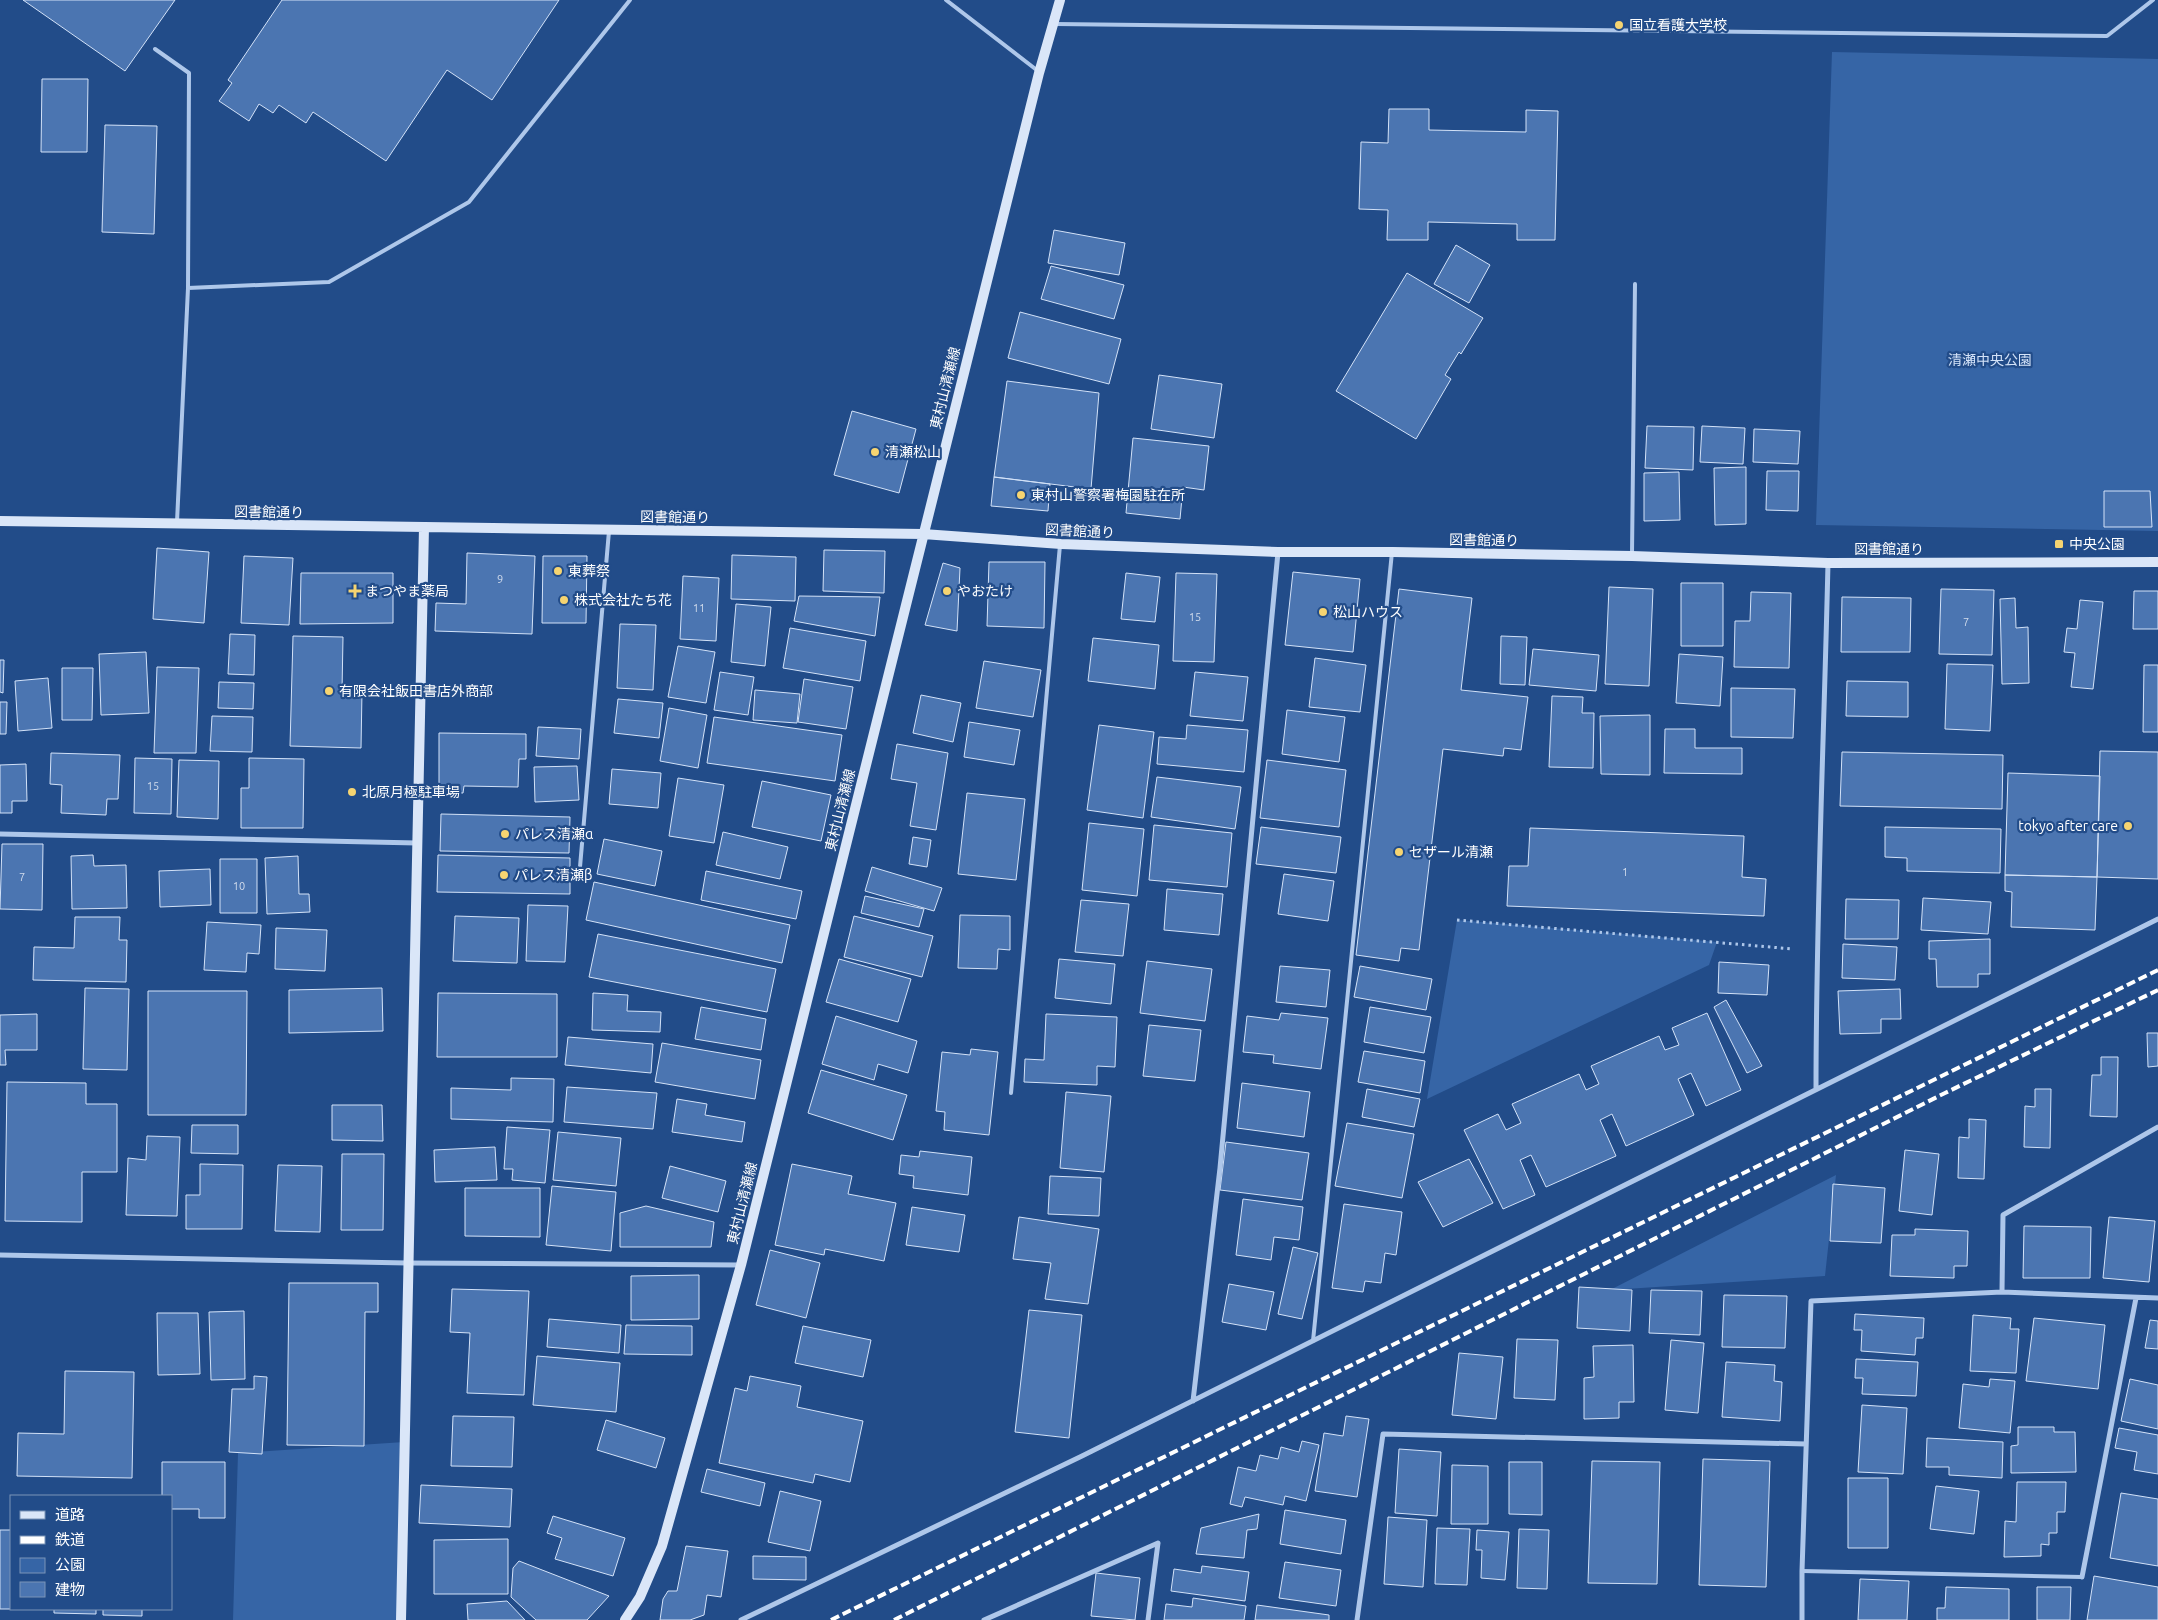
<svg xmlns="http://www.w3.org/2000/svg" width="2158" height="1620" font-family="Ubuntu,'Noto Sans JP',sans-serif">
  <style>
    .green { fill: #3665a6 }
    .building { fill: #4b75b1; stroke: #d3e2f8 }
    .lines { fill: none; stroke-linecap: round; stroke-linejoin: round }
    .path { stroke: #aec7ea; stroke-width: 3; stroke-dasharray: 2.5 4; stroke-linecap: butt }
    .lane { stroke: #aec7ea; stroke-width: 4 }
    .street { stroke: #aec7ea; stroke-width: 5 }
    .secondary { stroke: #dae6f8; stroke-width: 10 }
    .rail { stroke: #fff; stroke-width: 4; stroke-dasharray: 9 4; stroke-linecap: butt }
    .poi-dot { fill: #f6d471; stroke: #224c89; stroke-width: 2 }
    .labels { text-anchor: middle; dominant-baseline: central; stroke-width: 4.5; stroke-linejoin: round; paint-order: stroke }
    .number-label { font-size: 11px; fill: #d2dcec }
    .poi-label { font-size: 14px; fill: #fff; stroke: #224c89; text-anchor: start }
    .park-label { font-size: 14px; fill: #d3e2f8; stroke: #224c89 }
    .street-label { font-size: 14px; fill: #fff; stroke: #224c89 }
  </style>
  <rect width="100%" height="100%" fill="#224c89"/>
  <path class="green" d="M1832 52 2158 59V531L1816 525Z
    M1457 920 1717 942 1709 965 1427 1099Z
    M1836 1175 1825 1276 1610 1290Z
    M404 1442 401 1620H233L238 1453Z"/>
  <path class="building" d="M23 0H175L125 71Z
    M282 0H559L492 100 447 70 386 161 313 112 306 123 279 105 273 113 259 104 249 121 219 101 232 83 228 80Z
    M42 79H88L87 152H41Z
    M1389 109H1429V130L1526 132V110L1558 111 1555 240H1517V224L1428 222V240H1387L1388 210 1359 209 1361 142 1388 143Z
    M105 125 157 126 154 234 102 232Z
    M1054 230 1125 243 1119 275 1048 263Z
    M1456 245 1490 265 1469 303 1434 284Z
    M1051 266 1124 285 1114 319 1041 299Z
    M1407 273 1483 318 1461 354 1459 352 1445 375 1451 379 1416 439 1336 391Z
    M1020 312 1121 339 1109 384 1008 358Z
    M1159 375 1222 384 1214 438 1151 429Z
    M1007 381 1099 393 1091 489 994 477Z
    M852 411 916 429 899 493 834 475Z
    M1647 426 1694 427 1693 470 1645 468Z
    M1702 426 1745 428 1743 464 1700 462Z
    M1754 429 1800 431 1798 464 1753 462Z
    M1133 438 1209 446 1204 490 1183 487 1180 519 1126 513Z
    M1746 467V524L1715 525 1714 468Z
    M1767 471H1799L1798 511 1766 510Z
    M1679 472 1680 520 1644 521V473Z
    M994 477 1050 484 1048 511 991 506Z
    M2104 491H2150L2152 527H2104Z
    M157 548 209 552 204 623 153 619Z
    M824 550 885 551 884 593 823 591Z
    M467 553 535 556 532 634 435 631 436 603 466 604Z
    M732 555 796 557 795 601 731 599Z
    M244 556 293 558 289 625 241 623Z
    M543 556H587L586 623H542Z
    M989 562H1045L1044 628 987 626Z
    M943 563 960 568 957 631 925 625Z
    M1293 572 1360 579 1353 652 1285 645Z
    M301 573H393V623L300 624Z
    M1126 573 1160 577 1155 622 1121 619Z
    M1176 573 1217 574 1214 662 1173 661Z
    M683 576 719 578 716 641 680 639Z
    M1681 583H1723V646H1681Z
    M1609 587 1653 589 1649 686 1605 684Z
    M1399 589 1472 598 1461 690 1528 697 1521 750 1504 748 1503 756 1443 749 1419 950 1401 948 1399 961 1356 955Z
    M1941 589 1994 590 1992 655 1939 654Z
    M2134 591H2158V629H2133Z
    M1751 592 1791 593 1789 668 1734 667 1735 621H1750Z
    M799 596 880 597 875 636 794 621Z
    M1842 597 1911 598 1910 652H1841Z
    M2015 598 2016 628 2028 627 2029 683 2002 684 2000 599Z
    M2080 600 2103 602 2093 689 2071 687 2075 653 2064 652 2067 628 2077 629Z
    M736 604 771 607 765 666 731 662Z
    M620 624 656 625 653 690 617 688Z
    M790 628 866 641 860 681 783 668Z
    M230 634 255 635 254 675 228 674Z
    M293 636 343 637 342 691H362L361 748 290 746Z
    M1501 636 1527 637 1525 685 1500 684Z
    M1093 638 1159 645 1155 689 1088 681Z
    M678 646 715 652 706 703 668 697Z
    M1533 649 1599 655 1596 691 1529 685Z
    M146 652 149 713 101 715 99 654Z
    M1679 654 1723 657 1720 706 1676 703Z
    M1315 658 1366 665 1360 712 1309 707Z
    M0 660H4L3 693 0 692Z
    M984 661 1041 670 1033 717 976 708Z
    M1947 664 1993 665 1990 731 1945 729Z
    M2144 665H2158V732H2143Z
    M157 667 199 668 196 753H154Z
    M62 668H93L92 720H62Z
    M720 672 754 677 748 715 714 710Z
    M1195 672 1248 677 1243 721 1190 716Z
    M48 678 52 728 18 731 15 681Z
    M804 679 853 687 846 729 798 722Z
    M1847 681 1908 682V717L1846 716Z
    M219 682 254 683 253 709 218 708Z
    M1731 688 1795 689 1793 738 1731 737Z
    M755 690 800 694 797 723 753 720Z
    M921 695 961 703 953 742 913 733Z
    M1552 696 1583 697 1582 713H1594L1593 768 1549 767Z
    M618 699 663 703 659 738 614 733Z
    M0 702H7L6 734H0Z
    M669 708 707 715 698 768 660 761Z
    M1287 710 1345 717 1339 762 1282 754Z
    M1650 715V775L1601 774 1600 716Z
    M212 716 253 717 252 752 210 751Z
    M714 717 842 735 835 781 707 763Z
    M969 722 1020 730 1014 765 964 757Z
    M1099 725 1154 732 1143 818 1087 810Z
    M1187 725 1248 730 1244 772 1157 764 1159 737 1186 739Z
    M538 727 581 729 579 759 536 756Z
    M1665 729H1695V748H1742V774L1664 773Z
    M439 733 526 734V759H519L518 787 464 786 463 793H439Z
    M897 744 948 753 936 830 910 826 917 783 891 779Z
    M2100 751 2158 752V879L2097 877Z
    M1842 752 2003 755 2002 809 1840 806Z
    M51 753 120 755 118 799H107L106 815 61 813 62 785 50 784Z
    M135 758 172 759 171 814 134 813Z
    M249 758 304 759 303 828H241V788H249Z
    M179 760 219 761 218 819 177 817Z
    M1267 760 1346 770 1339 827 1260 818Z
    M26 764 27 801H12V813H0V765Z
    M577 766 579 800 535 802 534 767Z
    M612 769 661 773 658 808 609 804Z
    M2008 773 2100 776 2097 877 2005 875Z
    M1157 777 1241 787 1235 829 1151 817Z
    M678 778 724 785 714 843 669 836Z
    M762 781 831 795 821 841 752 827Z
    M967 793 1025 799 1016 880 958 874Z
    M441 814 570 817 569 853 440 851Z
    M1089 823 1144 829 1137 896 1082 890Z
    M1154 825 1232 833 1227 887 1149 880Z
    M1261 827 1341 837 1336 873 1256 864Z
    M1885 827 2001 829 2000 873 1907 871V858L1885 857Z
    M1530 828 1744 836 1742 877 1766 879 1764 916 1507 906 1509 866H1528Z
    M723 832 788 847 780 879 716 865Z
    M913 837 931 840 927 867 909 864Z
    M604 839 662 851 655 886 597 874Z
    M2 844H43L42 910 0 909Z
    M93 855 94 866 126 865 127 908 72 909 71 856Z
    M438 855 570 858V894L437 892Z
    M298 856 299 894H309L310 912 267 914 265 858Z
    M220 859H257V913H220Z
    M872 867 942 888 934 911 865 891Z
    M210 869 211 905 160 907 159 871Z
    M706 871 802 891 796 919 701 900Z
    M1284 874 1334 881 1328 921 1278 914Z
    M2005 875 2097 877 2095 930 2011 927 2012 892 2005 891Z
    M594 882 790 925 782 963 586 920Z
    M1167 889 1223 894 1219 935 1164 930Z
    M865 896 924 909 919 927 861 913Z
    M1923 898 1991 902 1988 934 1921 930Z
    M1846 899 1899 900 1898 939H1845Z
    M1081 900 1129 904 1123 956 1075 952Z
    M528 905 568 906 565 962 526 961Z
    M960 915 1010 916V950L998 949 997 969 958 968Z
    M455 916 519 918 517 963 453 961Z
    M854 916 933 936 922 977 844 957Z
    M75 917H120L119 940H127L126 982 33 980 34 947 74 948Z
    M207 922 261 925 259 954 247 953 246 972 204 970Z
    M276 928 327 930 325 971 275 969Z
    M598 934 776 969 767 1012 589 977Z
    M1990 939V974H1978V987H1937L1936 959H1929V941Z
    M1843 944 1897 947 1895 980 1842 978Z
    M839 959 911 979 898 1022 826 1002Z
    M1059 959 1115 964 1111 1004 1055 998Z
    M1147 961 1212 969 1205 1021 1140 1013Z
    M1719 962 1769 965 1767 995 1718 993Z
    M1280 966 1330 970 1326 1007 1276 1002Z
    M1360 966 1432 979 1426 1010 1354 997Z
    M85 988 129 989 127 1070 83 1069Z
    M382 988 383 1031 289 1033V990Z
    M1900 989 1901 1019H1881V1033L1840 1034 1838 991Z
    M148 991H247L246 1115H148Z
    M438 993 557 994V1057H437Z
    M593 993 628 995 627 1011 661 1012 660 1032 592 1030Z
    M1726 1000 1762 1066 1747 1073 1714 1007Z
    M701 1007 766 1019 761 1050 695 1039Z
    M1370 1007 1431 1017 1424 1053 1364 1042Z
    M1281 1013 1328 1018 1321 1069 1273 1063 1274 1055 1243 1052 1247 1016 1279 1020Z
    M1707 1013 1741 1090 1706 1106 1691 1073 1678 1079 1694 1115 1626 1146 1612 1114 1600 1120 1616 1156 1546 1187 1531 1155 1520 1160 1535 1195 1503 1209 1464 1130 1498 1114 1506 1130 1521 1123 1512 1104 1579 1074 1586 1090 1599 1084 1591 1066 1659 1036 1665 1050 1679 1045 1672 1028Z
    M37 1014V1050H5L6 1065H0V1015Z
    M1046 1014 1117 1017 1115 1067 1097 1066V1085L1024 1082 1025 1059 1044 1060Z
    M836 1016 917 1041 908 1073 878 1064 874 1080 822 1064Z
    M1149 1025 1201 1030 1195 1081 1143 1076Z
    M2147 1033H2158V1066L2148 1067Z
    M568 1037 653 1044 651 1073 565 1065Z
    M662 1043 761 1060 755 1099 655 1082Z
    M971 1049 998 1052 989 1135 944 1130 945 1112 936 1111 942 1052 970 1055Z
    M1364 1051 1425 1061 1420 1093 1358 1082Z
    M2101 1057H2118L2117 1117 2090 1116 2092 1075H2101Z
    M821 1070 907 1095 893 1140 808 1113Z
    M511 1078 554 1079 553 1122 451 1119V1088L511 1090Z
    M7 1082 86 1083V1104H117V1172H82V1222L5 1221Z
    M1242 1083 1310 1092 1304 1137 1237 1128Z
    M567 1087 657 1093 653 1129 564 1122Z
    M1367 1089 1420 1099 1414 1127 1362 1117Z
    M2035 1089H2051L2050 1148 2024 1147 2025 1106 2035 1107Z
    M1066 1092 1111 1096 1104 1172 1060 1168Z
    M677 1099 707 1104 705 1115 745 1122 742 1142 672 1132Z
    M332 1105H382L383 1141 332 1140Z
    M1969 1119 1986 1120 1984 1179 1958 1178 1959 1137 1969 1138Z
    M1347 1123 1414 1134 1402 1198 1335 1186Z
    M192 1125H238V1154L191 1153Z
    M507 1127 550 1130 545 1183 512 1180 513 1169H504Z
    M558 1132 621 1138 616 1186 553 1180Z
    M147 1136 180 1137 177 1216 126 1215 128 1158 146 1160Z
    M1226 1142 1309 1153 1302 1200 1220 1190Z
    M495 1147 497 1180 435 1182 434 1150Z
    M1905 1150 1939 1154 1932 1215 1899 1211Z
    M920 1151 972 1157 968 1195 913 1188 914 1176 899 1174 901 1155 919 1157Z
    M342 1154H384L383 1230H341Z
    M1469 1159 1493 1203 1443 1227 1418 1182Z
    M200 1164 243 1165 242 1229H186V1195H200Z
    M792 1164 852 1176 848 1194 896 1203 884 1261 825 1249 824 1255 775 1245Z
    M278 1165 322 1166 320 1232 275 1231Z
    M670 1166 726 1181 718 1212 662 1198Z
    M1050 1176 1101 1178 1099 1216 1048 1214Z
    M1833 1184 1885 1188 1881 1243 1830 1241Z
    M552 1186 616 1192 611 1251 546 1245Z
    M465 1188H540V1237L465 1236Z
    M1243 1199 1303 1207 1299 1240 1274 1237 1271 1260 1236 1255Z
    M1344 1204 1402 1212 1396 1255 1385 1253 1381 1283 1365 1281 1363 1292 1332 1288Z
    M646 1206 714 1222 711 1247H620V1213Z
    M912 1207 965 1215 959 1252 906 1245Z
    M1019 1217 1099 1229 1088 1304 1045 1299 1051 1263 1013 1259Z
    M2109 1217 2155 1221 2149 1282 2103 1278Z
    M2024 1226 2091 1227 2090 1278H2023Z
    M1915 1229 1968 1231 1967 1266H1954V1278L1890 1276 1892 1235H1915Z
    M1293 1247 1318 1253 1302 1319 1278 1314Z
    M770 1250 820 1263 806 1318 756 1305Z
    M699 1275V1319L631 1320V1276Z
    M289 1283H378V1312H365L364 1446 287 1445Z
    M1229 1284 1274 1292 1266 1330 1222 1322Z
    M1579 1287 1632 1290 1630 1331 1577 1328Z
    M452 1289 529 1291 524 1395 467 1393 470 1333 450 1332Z
    M1651 1290 1702 1291 1700 1335 1649 1333Z
    M1724 1295 1787 1296 1785 1348 1722 1347Z
    M1029 1310 1082 1315 1069 1438 1015 1432Z
    M244 1311 245 1379 211 1380 209 1312Z
    M157 1313H198L200 1374 158 1375Z
    M1855 1314 1924 1318 1923 1338H1916L1915 1355 1861 1351 1862 1330H1854Z
    M1973 1315 2011 1318 2010 1329H2019L2016 1373 1970 1371Z
    M2034 1318 2105 1325 2098 1389 2026 1381Z
    M549 1319 621 1325 619 1353 547 1347Z
    M2150 1320 2158 1321V1349L2145 1348Z
    M626 1325 692 1326V1355L624 1354Z
    M803 1326 871 1340 863 1377 795 1363Z
    M1517 1339 1558 1340 1555 1400 1514 1398Z
    M1671 1340 1704 1343 1698 1413 1665 1410Z
    M1633 1345 1634 1402H1619V1418L1584 1419V1378L1594 1377 1593 1346Z
    M1459 1353 1503 1357 1496 1419 1452 1415Z
    M537 1356 620 1363 616 1412 533 1405Z
    M1856 1359 1918 1362 1916 1396 1862 1394 1863 1378H1855Z
    M1726 1362 1775 1365 1774 1381 1782 1382 1780 1421 1722 1417Z
    M65 1371 134 1372 132 1478 17 1476 18 1433 64 1434Z
    M254 1376 267 1377 262 1454 229 1452 232 1389H254Z
    M750 1376 801 1386 797 1407 863 1421 850 1482 815 1474 813 1483 719 1463 735 1388 747 1391Z
    M1990 1379 2015 1381 2010 1433 1959 1428 1963 1384 1989 1387Z
    M2130 1379 2158 1385V1429L2121 1421Z
    M1862 1405 1907 1408 1903 1474 1858 1472Z
    M453 1416 514 1417 512 1467 451 1466Z
    M1346 1416 1369 1419 1357 1497 1315 1491 1324 1433 1343 1436Z
    M606 1420 665 1438 656 1468 597 1450Z
    M2018 1427H2054V1432H2075L2076 1472 2011 1473V1446L2018 1445Z
    M2119 1428 2158 1435V1474L2134 1470 2137 1452 2115 1448Z
    M1927 1438 2003 1442 2002 1478 1949 1475V1467H1926Z
    M1302 1441 1319 1445 1306 1501 1285 1496 1283 1505 1245 1497 1242 1507 1230 1504 1238 1467 1256 1471 1260 1455 1278 1459 1281 1447 1299 1452Z
    M1399 1449 1441 1452 1437 1516 1395 1513Z
    M1703 1459 1770 1461 1766 1587 1699 1585Z
    M1592 1461 1660 1462 1657 1584 1588 1583Z
    M162 1462H225V1518H199V1509H171V1496H162Z
    M1509 1462H1542V1515L1509 1514Z
    M1452 1465 1488 1466V1524H1451Z
    M707 1469 765 1483 760 1506 701 1492Z
    M1848 1478H1888V1548H1848Z
    M2017 1482H2066L2065 1512H2057V1533H2049V1545L2041 1544V1556L2004 1557 2005 1521 2016 1522Z
    M421 1485 512 1489 510 1527 419 1523Z
    M1936 1486 1979 1491 1974 1534 1930 1529Z
    M780 1491 821 1501 810 1551 768 1542Z
    M2121 1493 2158 1499V1566L2110 1558Z
    M1285 1510 1346 1520 1341 1554 1280 1544Z
    M1259 1514 1257 1529 1247 1530 1244 1558 1196 1554 1201 1528Z
    M553 1516 625 1538 613 1576 555 1559 562 1538 547 1533Z
    M1388 1517 1427 1520 1423 1587 1384 1584Z
    M1437 1528 1470 1529 1467 1585 1435 1584Z
    M1519 1529 1549 1530 1547 1589 1517 1588Z
    M0 1530H11V1609H41H0Z
    M1477 1530 1509 1532 1505 1580 1481 1578 1482 1550H1476Z
    M508 1539V1594H434V1540Z
    M686 1546 728 1551 721 1597 707 1595 704 1615 690 1620H660L663 1599 668 1591H677Z
    M753 1556 806 1557V1580L753 1579Z
    M519 1561 609 1596 587 1620H536L511 1597 513 1568Z
    M1285 1562 1341 1570 1336 1606 1279 1598Z
    M1202 1566 1249 1572 1245 1601 1171 1591 1174 1569 1201 1573Z
    M1096 1573 1140 1578 1135 1620 1091 1616Z
    M2094 1576 2158 1587V1620H2087Z
    M1860 1579 1909 1581 1907 1620H1858Z
    M1946 1587 2009 1589V1620H1937V1608H1945Z
    M2037 1587H2071L2070 1620H2037Z
    M1193 1598 1246 1606 1244 1620H1164L1166 1604 1192 1607Z
    M507 1601 525 1620H468L467 1604Z
    M1257 1605 1329 1615V1620H1255Z
    M54 1609H96V1614L54 1613Z
    M103 1609H142V1616L103 1615Z"/>
  <g class="lines">
    <path class="path" d="M1457 920 1793 949"/>
    <path class="lane" d="M946 0 1038 71
      M1055 24 2107 36 2153 0
      M155 49 189 73 188 288
      M177 522 188 288 329 282 469 202 630 0
      M1632 554 1635 284
      M580 867 609 531
      M1011 1093 1060 545
      M1313 1341 1392 552
      M1802 1571 2082 1577"/>
    <path class="street" d="M0 834 417 843
      M1816 1089C1816 913 1824 738 1828 563
      M0 1255 407 1263 740 1265
      M2002 1292 2003 1215 2158 1127
      M1193 1401 1220 1168 1278 552
      M2082 1577 2136 1298
      M741 1620 1082 1456 2158 919
      M984 1620 1158 1543
      M1148 1620 1158 1543
      M1357 1620 1383 1434 1806 1444
      M1802 1620V1571L1811 1301 2002 1292 2158 1298"/>
    <path class="secondary" d="M0 521 923 534 1061 544 1278 552H1393L1632 556 1828 563 2158 562
      M401 1620 424 527
      M625 1620 640 1597 662 1546 741 1265 1039 73 1060 0"/>
    <path class="rail" d="M831 1620 2158 970
      M894 1620 1945 1093 2158 990"/>
  </g>
  <g class="poi-dot">
    <circle cx="1619" cy="25" r="5"/>
    <circle cx="875" cy="452" r="5"/>
    <circle cx="1021" cy="495" r="5"/>
    <rect x="2054" y="539" width="10" height="10" rx="2.5"/>
    <circle cx="558" cy="571" r="5"/>
    <path d="M352.5 583.5h5v5h5v5h-5v5h-5v-5h-5v-5h5z"/>
    <circle cx="947" cy="591" r="5"/>
    <circle cx="564" cy="600" r="5"/>
    <circle cx="1323" cy="612" r="5"/>
    <circle cx="329" cy="691" r="5"/>
    <circle cx="352" cy="792" r="5"/>
    <circle cx="2128" cy="826" r="5"/>
    <circle cx="505" cy="834" r="5"/>
    <circle cx="1399" cy="852" r="5"/>
    <circle cx="504" cy="875" r="5"/>
  </g>
  <g class="labels">
    <g class="number-label">
      <text x="500" y="579">9</text>
      <text x="699" y="608">11</text>
      <text x="1195" y="617">15</text>
      <text x="1966" y="622">7</text>
      <text x="153" y="786">15</text>
      <text x="1625" y="872">1</text>
      <text x="22" y="877">7</text>
      <text x="239" y="886">10</text>
    </g>
    <g class="poi-label">
      <text x="1629" y="25">国立看護大学校</text>
      <text x="885" y="452">清瀬松山</text>
      <text x="1031" y="495">東村山警察署梅園駐在所</text>
      <text x="2069" y="544">中央公園</text>
      <text x="568" y="571">東葬祭</text>
      <text x="365" y="591">まつやま薬局</text>
      <text x="957" y="591">やおたけ</text>
      <text x="574" y="600">株式会社たち花</text>
      <text x="1333" y="612">松山ハウス</text>
      <text x="339" y="691">有限会社飯田書店外商部</text>
      <text x="362" y="792">北原月極駐車場</text>
      <text x="2118" y="826" text-anchor="end">tokyo after care</text>
      <text x="515" y="834">パレス清瀬α</text>
      <text x="1409" y="852">セザール清瀬</text>
      <text x="514" y="875">パレス清瀬β</text>
    </g>
    <g class="park-label">
      <text x="1990" y="360">清瀬中央公園</text>
    </g>
    <g class="street-label">
      <text transform="translate(945 388) rotate(-76)">東村山清瀬線</text>
      <text transform="translate(269 512) rotate(1)">図書館通り</text>
      <text transform="translate(675 517) rotate(1)">図書館通り</text>
      <text transform="translate(1080 531) rotate(3)">図書館通り</text>
      <text transform="translate(1484 540) rotate(1)">図書館通り</text>
      <text x="1889" y="549">図書館通り</text>
      <text transform="translate(840 810) rotate(-76)">東村山清瀬線</text>
      <text transform="translate(742 1203) rotate(-76)">東村山清瀬線</text>
    </g>
  </g>
  <rect x="10" y="1495" width="162" height="115" fill="#224c89" stroke="#7a94b8"/>
  <rect x="20" y="1511" width="25" height="8" fill="#dae6f8" stroke="#7a94b8"/>
  <text x="55" y="1520" font-size="15" fill="#ffffff">道路</text>
  <rect x="20" y="1536" width="25" height="8" fill="#ffffff" stroke="#7a94b8"/>
  <text x="55" y="1545" font-size="15" fill="#ffffff">鉄道</text>
  <rect x="20" y="1558" width="25" height="15" fill="#3665a6" stroke="#7a94b8"/>
  <text x="55" y="1570" font-size="15" fill="#ffffff">公園</text>
  <rect x="20" y="1582" width="25" height="15" fill="#4b75b1" stroke="#7a94b8"/>
  <text x="55" y="1595" font-size="15" fill="#ffffff">建物</text>
</svg>
